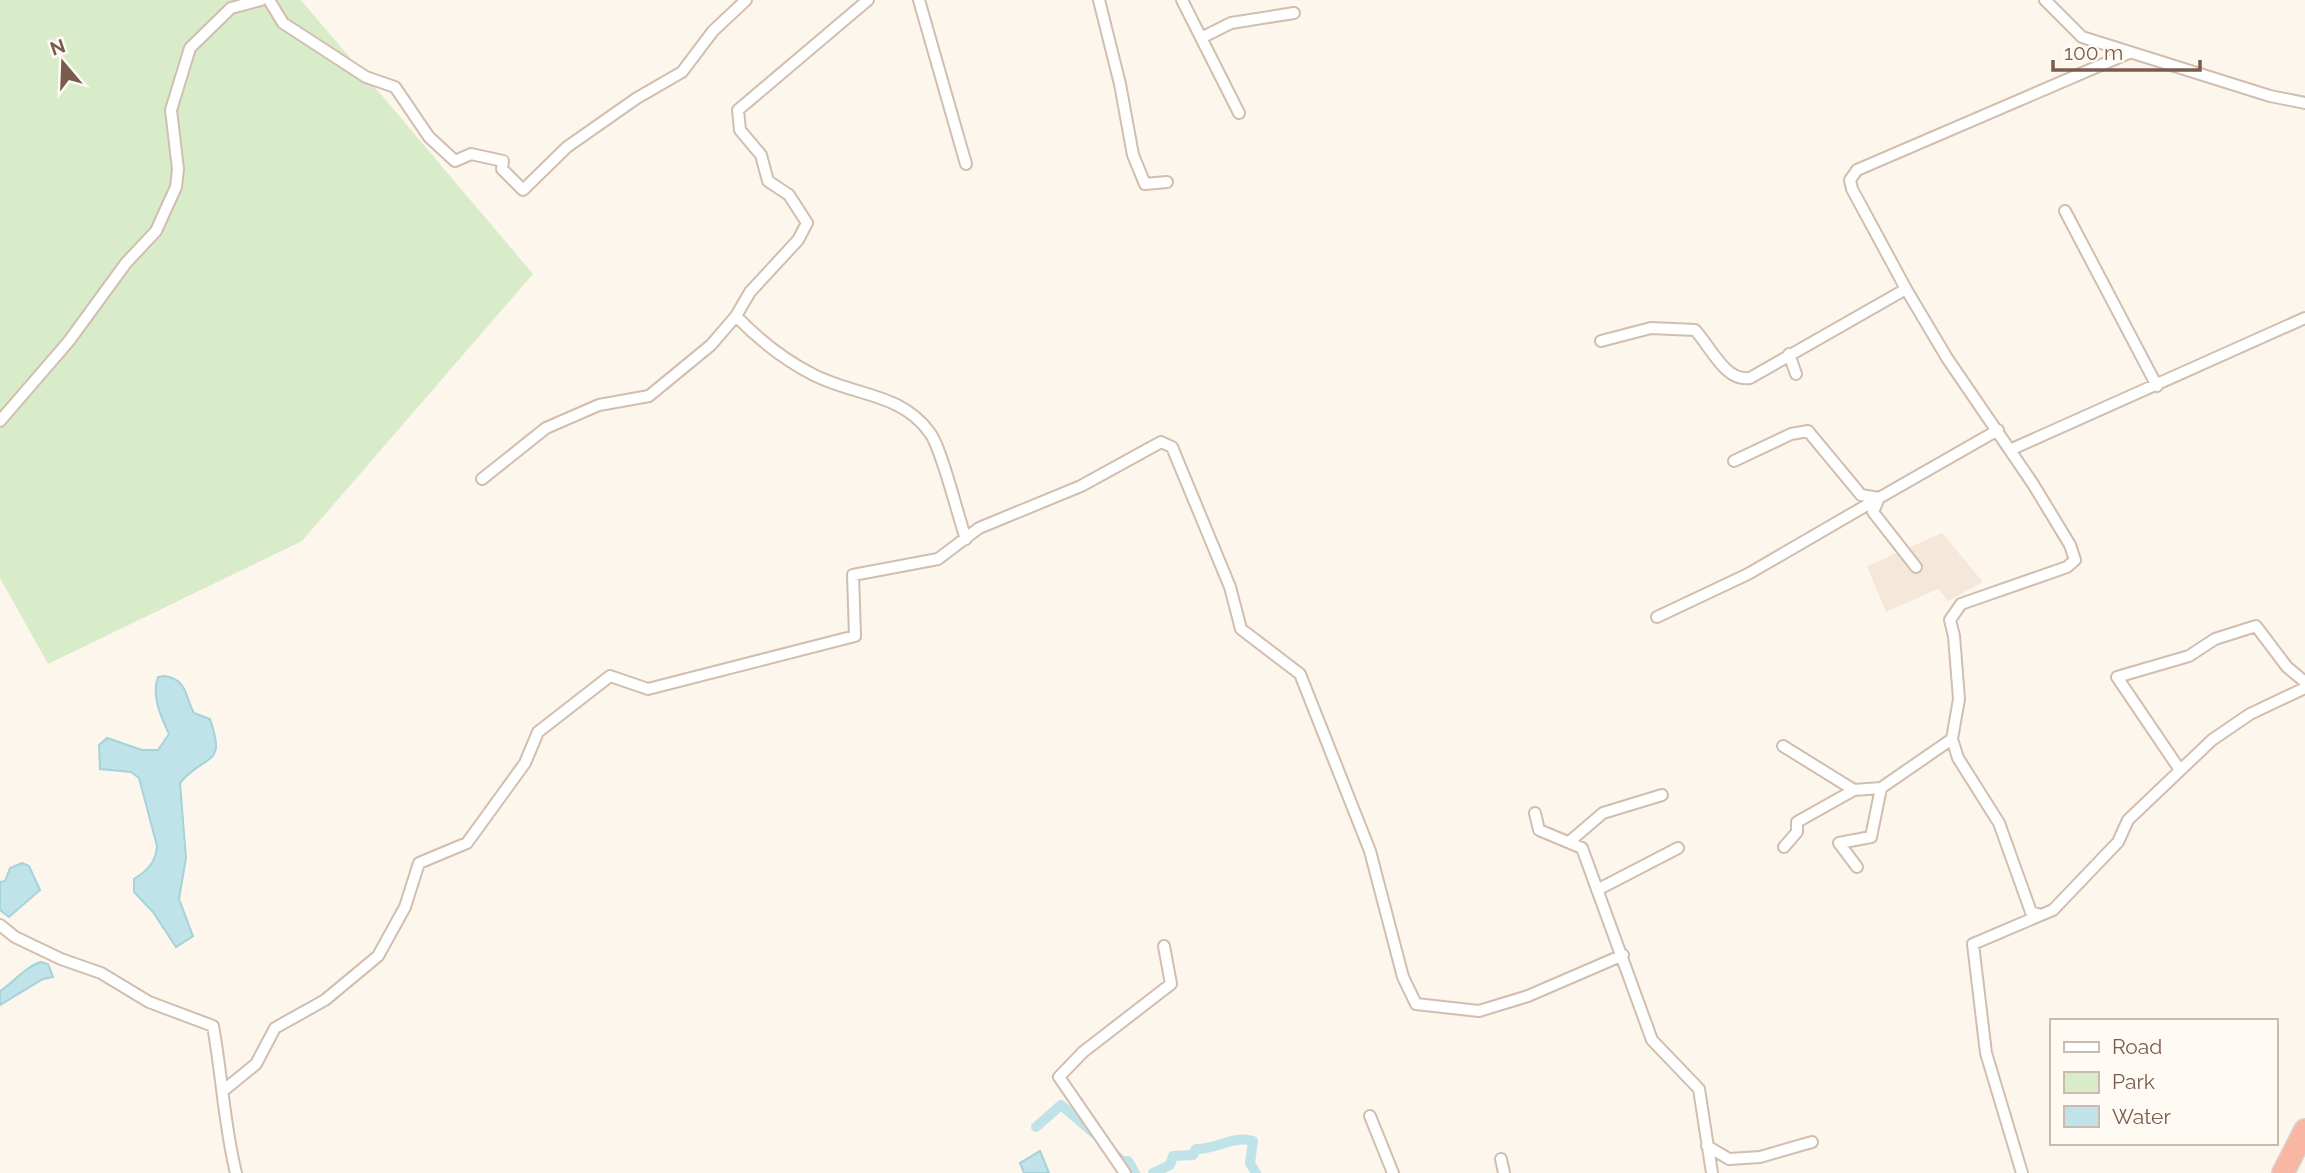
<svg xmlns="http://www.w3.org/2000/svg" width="2305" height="1173" font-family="Raleway,sans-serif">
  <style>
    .residential { fill: #f5e8da }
    .green { fill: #d8ecc9 }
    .water { fill: #bfe3e8; stroke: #a5d3da; stroke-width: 2 }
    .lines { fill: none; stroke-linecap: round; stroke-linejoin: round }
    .canal { stroke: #bfe3e8; stroke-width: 10 }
    .street-casing { stroke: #d1beb0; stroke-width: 14 }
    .highway-casing { stroke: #dad1cd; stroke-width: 24 }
    .street { stroke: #fff; stroke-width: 10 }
    .highway { stroke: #f7b7a3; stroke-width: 21 }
  </style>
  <rect width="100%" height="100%" fill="#fdf6ec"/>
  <path class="residential" d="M1942 533 1983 582 1948 601 1938 589 1886 612 1867 566Z"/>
  <path class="green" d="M0 0H301L533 274 302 541 48 664 0 578Z"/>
  <path class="water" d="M165 676C188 680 185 697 194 713L210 719C227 768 206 752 180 783L186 858 179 899 193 936 176 947 153 912 134 892V879C147 871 156 862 157 846L139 778 131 772 100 769 99 745 107 738 142 750H158L169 734C161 717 151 696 158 677Z
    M22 863 29 866 40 890 9 917 0 910V882L5 881 10 868Z
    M41 962 48 964 53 977 43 979 0 1005V991C14 982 26 966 41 962Z
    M1040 1151 1049 1173H1024L1020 1163Z"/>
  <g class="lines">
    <path class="canal" d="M1036 1127 1061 1105 1095 1134
      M1113 1153 1123 1162 1128 1161 1135 1173
      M1153 1173 1170 1165 1173 1156 1193 1155 1196 1149C1216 1150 1232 1135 1253 1141L1250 1163 1256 1173"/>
    <g class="street-casing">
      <path id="street" d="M269 0 283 23 366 77 395 87 429 137 455 161 471 154 503 161 502 169 523 190 567 147 637 98 682 72 713 31 746 0
        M919 0 966 164
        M1099 0 1120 84 1133 155 1145 184 1167 182
        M1182 0 1239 113
        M2045 0 2082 37 2270 96 2305 103
        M1201 38 1231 23 1294 13
        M2065 211 2157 386
        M1906 289 1852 189 1850 180 1857 170 2129 53
        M736 316C757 338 785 360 812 374 853 396 901 392 930 433 942 449 958 517 966 539
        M1601 341 1651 328 1695 330C1711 347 1725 382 1750 378L1906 289 1947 358 2033 484 2070 545 2075 560 2067 567 1961 604 1950 620 1954 636 1959 699 1952 739 1958 758 1999 823 2031 912 2041 915 2053 910 2118 842 2128 820 2212 740 2250 714 2305 688
        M1789 354 1796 374
        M0 421 69 341 126 263 156 231 176 187 178 169 171 110 190 48 231 8 261 0
        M2012 449 2305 318
        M1734 461 1791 434 1808 431 1861 495 1879 498 1998 430
        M482 479 546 428 599 405 649 396 711 345 736 316 750 292 798 240 807 223 789 195 768 181 761 155 740 130 738 110 868 0
        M1879 498 1873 512 1916 567
        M1657 617 1748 574 1879 498
        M1783 746 1854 790
        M2180 770 2117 677 2189 656 2215 639 2256 626 2287 667 2305 682
        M1881 788 1952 739
        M1535 813 1539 830 1582 848 1652 1040 1699 1089 1712 1173
        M1569 842 1603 813 1662 795
        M1784 847 1797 832V822L1854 790 1881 788 1871 837 1839 843 1857 867
        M1597 890 1678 848
        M0 925 15 937 61 959 101 973 149 1002 213 1026C222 1075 224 1125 236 1173
        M224 1090 256 1064 275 1028 325 1000 378 956 405 907 419 863 467 843 525 763 538 732 610 676 648 689 855 636 853 575 938 559 979 528 1081 486 1161 442 1172 447 1230 587 1241 629 1300 674 1370 851 1403 977 1416 1004 1479 1011 1528 996 1623 955
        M1370 1116 1393 1173
        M1707 1146 1729 1159 1760 1157 1812 1142
        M1501 1159 1504 1173
        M1125 1173 1059 1077 1083 1052 1171 984 1164 946
        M2022 1173 1986 1053 1973 944 2041 915"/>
    </g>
    <g class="highway-casing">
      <path id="highway" d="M2283 1173 2305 1130"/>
    </g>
    <use href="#street" class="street"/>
    <use href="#highway" class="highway"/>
  </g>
  <rect x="2050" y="1019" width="228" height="126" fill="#fffaf3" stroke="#cabbb1" stroke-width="2"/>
  <rect x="2064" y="1042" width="35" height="10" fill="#ffffff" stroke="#cabbb1" stroke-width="2"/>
  <text x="2112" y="1054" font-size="21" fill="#7a5c4d">Road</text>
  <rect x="2064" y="1072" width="35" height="21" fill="#d8ecc9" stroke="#cabbb1" stroke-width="2"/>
  <text x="2112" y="1089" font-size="21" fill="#7a5c4d">Park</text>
  <rect x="2064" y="1106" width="35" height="21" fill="#bfe3e8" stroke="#cabbb1" stroke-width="2"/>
  <text x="2112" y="1124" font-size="21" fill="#7a5c4d">Water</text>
  <g transform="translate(63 63) rotate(341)" stroke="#fffaf3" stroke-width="5" paint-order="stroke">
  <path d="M0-5L12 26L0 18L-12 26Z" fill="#7a5c4d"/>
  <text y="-10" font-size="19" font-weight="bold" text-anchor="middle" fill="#7a5c4d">N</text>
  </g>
  <path d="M2053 60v10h147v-10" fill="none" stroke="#7a5c4d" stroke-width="3.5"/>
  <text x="2064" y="60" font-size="21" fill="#7a5c4d" stroke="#fffaf3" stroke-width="5" paint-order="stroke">100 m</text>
</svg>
